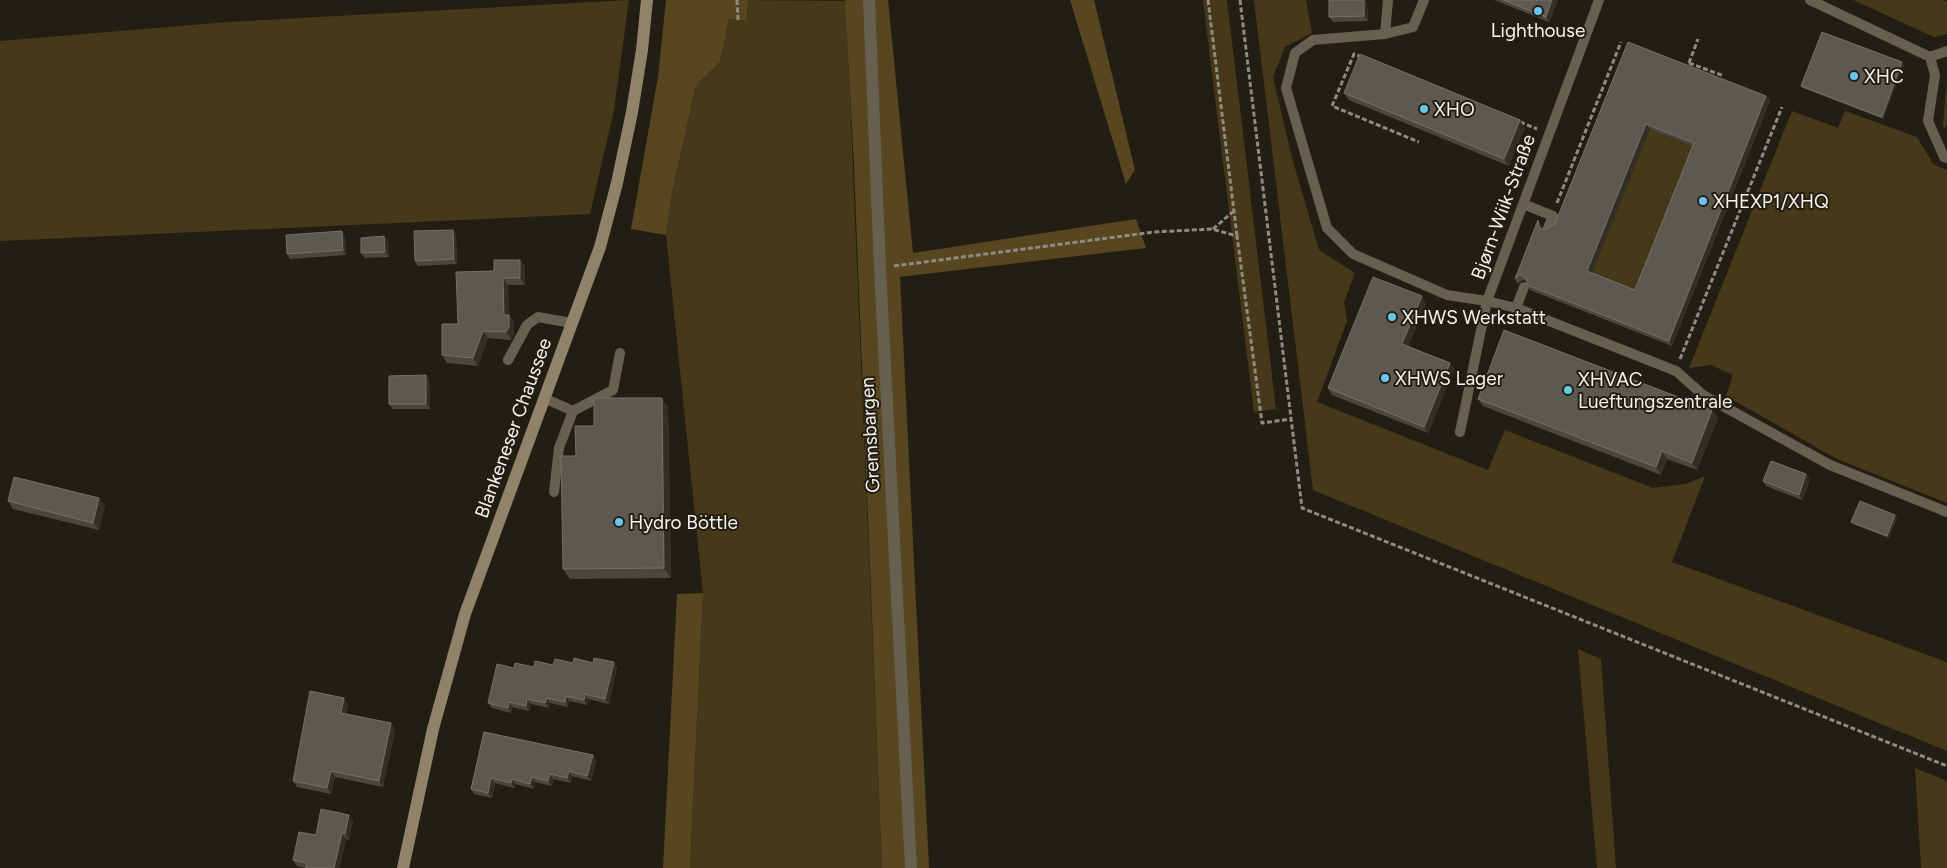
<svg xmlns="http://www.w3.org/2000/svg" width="1947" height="868" font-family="Figtree,sans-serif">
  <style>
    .green { fill: #473819 }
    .forest { fill: #584621 }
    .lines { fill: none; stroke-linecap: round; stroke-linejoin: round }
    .path { stroke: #8f8b83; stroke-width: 3; stroke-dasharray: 5 2.5; stroke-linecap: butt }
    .lane { stroke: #675f4f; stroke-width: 10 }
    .street { stroke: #675f4f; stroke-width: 12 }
    .secondary { stroke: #90836a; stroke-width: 12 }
    .wall { fill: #4c473d; fill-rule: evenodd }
    .shaded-wall { fill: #342f25 }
    .building { fill: #5e5950; stroke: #767168; fill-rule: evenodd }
    .poi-dot { fill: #69c4f1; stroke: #231e14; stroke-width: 2 }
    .labels { text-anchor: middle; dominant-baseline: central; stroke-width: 4; stroke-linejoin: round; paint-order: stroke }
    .poi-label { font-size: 19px; fill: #f6f2ec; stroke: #231e14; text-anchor: start }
    .street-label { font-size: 19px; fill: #f6f2ec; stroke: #231e14 }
  </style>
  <rect width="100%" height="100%" fill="#231e14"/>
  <path class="green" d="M629 0 614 110 590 214 0 241V41L228 22Z
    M748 0 846 1 882 868H690L703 593 666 235 672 193 696 85 720 62 729 19 747 21Z
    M1203 0H1227L1276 409 1254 412Z
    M1254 0H1306L1312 33 1285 47 1273 77 1292 158 1319 250 1355 273 1344 302 1347 321 1317 402 1488 470 1505 430 1653 488 1686 484 1705 476 1672 562 1947 662V751L1313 490Z
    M1853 0H1943L1947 2V34L1934 37Z
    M1947 80V124L1944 130 1943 124Z
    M1845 111 1917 137 1933 164 1947 170V503L1837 459 1726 396 1733 375 1711 365 1689 368 1792 111 1838 128Z
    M1650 129 1697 148 1639 295 1591 276Z
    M1578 649 1601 659 1616 868H1597Z
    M1915 768 1947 781V868H1921Z"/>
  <path class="forest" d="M666 0H748L747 21 729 19 720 62 696 85 672 193 666 235 631 229 658 77Z
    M845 0H888L913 253 1136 219 1146 248 900 277 929 868H882L854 166Z
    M1070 0H1094L1135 170 1126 184Z
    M703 593 690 868H663L677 594Z"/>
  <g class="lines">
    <path class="path" d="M737 0 738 20
      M1208 0 1237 236
      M1240 0 1302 508 1947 766
      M1362 57 1354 54 1332 106 1419 142
      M1689 63 1724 76
      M1689 63 1698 39
      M1520 122 1537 129
      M1557 203 1621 42
      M1213 229 1235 210
      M894 266 1154 232 1212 229 1237 236 1262 423 1291 419
      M1680 359 1782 107"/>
    <path class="lane" d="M1388 0 1385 34 1313 40 1295 53 1286 88 1327 228 1353 254 1447 295 1487 301 1516 308 1676 371 1703 395 1830 465 1947 512
      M1810 0 1930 57 1947 51
      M1385 34 1413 27 1424 0
      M1930 57 1935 75 1928 121 1944 157 1947 158
      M1523 204 1553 216 1548 228
      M1516 308 1524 287
      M508 360 527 325 538 317 572 323
      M544 398 573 411
      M1460 432 1487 301 1599 0
      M554 492 559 448 573 411 613 390 620 353"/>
    <path class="street" d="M869 0 880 268 911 868"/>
    <path class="secondary" d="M403 868 433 729 465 614 600 247 617 183 632 112 642 50 647 0"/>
  </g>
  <path class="wall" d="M1329 0H1365L1367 4 1368 21 1333 22 1329 17Z
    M1494 0H1558L1549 22Z
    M1628 42 1766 96 1770 101 1672 346 1530 290 1527 285V281L1522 280 1518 284 1515 279 1538 220 1541 225 1542 229H1548L1554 226ZM1650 129 1692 146 1635 290 1592 273Z
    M1904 65 1883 119 1803 88 1801 86Z
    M1344 93 1525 128 1509 166 1349 100Z
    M453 230 456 235 457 264 418 266 415 261Z
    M345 236 346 255 290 259 287 254Z
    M384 236 388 241 389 257 365 258 361 253Z
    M520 260 525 267V285H508L509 315 514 322V334L511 340 488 338 478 366 447 363 442 355 458 324 494 271Z
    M1426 303 1408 346 1450 363 1454 369 1428 433 1332 395 1328 388Z
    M426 375 429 380 430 409H393L389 404Z
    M1478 399 1718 418 1697 470 1667 459 1661 475 1483 406Z
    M668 407 671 578 570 579 563 569 576 456 594 426Z
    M1810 480 1802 500 1766 486 1763 481Z
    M8 501 105 505 99 530 13 509Z
    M1897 518 1889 538 1853 524 1851 522Z
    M573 663H593L617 667 609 704 588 699 587 705 569 701 568 707 550 703 549 708 531 704 529 711 512 707 511 713 492 708 488 703 514 668 534 667Z
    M348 704 346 714 395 729 383 787 335 777 331 794 297 787 293 781Z
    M484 732 593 755 596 760 591 781 572 776 571 783 553 779 552 786 535 782 534 789 515 784 514 788 495 783 492 798 474 794 471 789Z
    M353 821 349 840 346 839 306 868 297 866 293 860 316 835Z"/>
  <path class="shaded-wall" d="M1364 0 1367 4 1368 21 1364 16Z
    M1552 0H1558L1549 22 1546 17Z
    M1902 62 1904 65 1883 119 1882 117Z
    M1766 96 1770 101 1672 346 1669 341Z
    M1520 120 1525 128 1509 166 1504 159Z
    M1646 124 1650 129 1591 276 1587 271Z
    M1538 220 1541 225 1542 232 1539 227Z
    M453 230 456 235 457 264 454 259Z
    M342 231 345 236 346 255 343 250Z
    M384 236 388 241 389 257 385 252Z
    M520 260 525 267V285L520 278Z
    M503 278 508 285 509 315 514 322V334L511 340 506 332 504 315Z
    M1422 296 1426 303 1407 350 1402 344Z
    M483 331 488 338 478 366 473 358Z
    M1450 363 1454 369 1428 433 1424 427Z
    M426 375 429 380 430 409 426 404Z
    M662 398 668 407 671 578 664 568Z
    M1712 410 1718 418 1697 470 1692 463Z
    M1662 451 1667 459 1661 475 1656 467Z
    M1806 474 1810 480 1802 500 1799 495Z
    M99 498 105 505 99 530 93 523Z
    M1895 515 1897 518 1889 538 1887 536Z
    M614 662 617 667 609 704 605 699Z
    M585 694 588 699 587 705 584 700Z
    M566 696 569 701 568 707 565 702Z
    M344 698 348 704 345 719 341 713Z
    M547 698 550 703 549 708 545 703Z
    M527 699 531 704 529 711 526 706Z
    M509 702 512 707 511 713 508 708Z
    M391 723 395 729 383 787 379 781Z
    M593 755 596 760 591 781 587 776Z
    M331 771 335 777 331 794 327 788Z
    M569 771 572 776 571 783 567 778Z
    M550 774 553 779 552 786 548 781Z
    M532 777 535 782 534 789 530 784Z
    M491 778 495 783 492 798 488 793Z
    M512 779 515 784 514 788 511 783Z
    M349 815 353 821 349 840 345 834Z
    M342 833 346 839 340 868H334Z"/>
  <path class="building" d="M1329 0H1364V16L1329 17Z
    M1503 0H1552L1546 17Z
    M1822 32 1902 62 1882 117 1801 86Z
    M1628 42 1766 96 1669 341 1527 285V280L1523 276 1519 275 1515 279 1538 220 1539 227 1542 229H1548L1551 225 1554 226ZM1646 124 1694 143 1635 290 1587 271Z
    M1360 54 1520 120 1504 159 1344 93Z
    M453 230 454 259 415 261 414 231Z
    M342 231 343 250 287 254 286 235Z
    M384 236 385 252 361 253V238Z
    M494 260H520V278H503L504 315H509V327L506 332 483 331 473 358 442 355V324H458L456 272 494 271Z
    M1373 277 1422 296 1402 344 1450 363 1424 427 1328 388Z
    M1504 330 1712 410 1692 463 1662 451 1656 467 1478 399Z
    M426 375V404H389V376Z
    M594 398H662L664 568 563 569 561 456H576L575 426H594Z
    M1771 461 1806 474 1799 495 1763 481Z
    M14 477 99 498 93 523 8 501Z
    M1860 501 1895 515 1887 536 1851 522Z
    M574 658 593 663 594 658 614 662 605 699 585 694 584 700 566 696 565 702 547 698 545 703 527 699 526 706 509 702 508 708 488 703 497 664 514 668 515 663 534 667 535 661 553 665 555 659 573 663Z
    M310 691 344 698 341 713 391 723 379 781 331 771 327 788 293 781Z
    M484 732 593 755 587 776 569 771 567 778 550 774 548 781 532 777 530 784 512 779 511 783 491 778 488 793 471 789Z
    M321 809 349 815 345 834 342 833 334 868H306L307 863 293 860 299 832 316 835Z"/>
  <g class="poi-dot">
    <circle cx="1538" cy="11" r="5"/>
    <circle cx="1854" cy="76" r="5"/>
    <circle cx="1424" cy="109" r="5"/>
    <circle cx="1703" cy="201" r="5"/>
    <circle cx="1392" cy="317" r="5"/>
    <circle cx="1385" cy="378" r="5"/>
    <circle cx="1568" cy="390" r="5"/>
    <circle cx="619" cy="522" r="5"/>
  </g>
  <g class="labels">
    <g class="poi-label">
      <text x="1538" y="30" text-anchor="middle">Lighthouse</text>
      <text x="1864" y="76">XHC</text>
      <text x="1434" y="109">XHO</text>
      <text x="1713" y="201">XHEXP1/XHQ</text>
      <text x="1402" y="317">XHWS Werkstatt</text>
      <text x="1395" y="378">XHWS Lager</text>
      <text x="1578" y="379">XHVAC<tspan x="1578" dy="22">Lueftungszentrale</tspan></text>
      <text x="629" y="522">Hydro Böttle</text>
    </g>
    <g class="street-label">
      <text transform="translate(1503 207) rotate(-70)">Bjørn-Wiik-Straße</text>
      <text transform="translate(513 428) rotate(-70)">Blankeneser Chaussee</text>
      <text transform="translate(870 435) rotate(-93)">Gremsbargen</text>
    </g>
  </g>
</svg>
